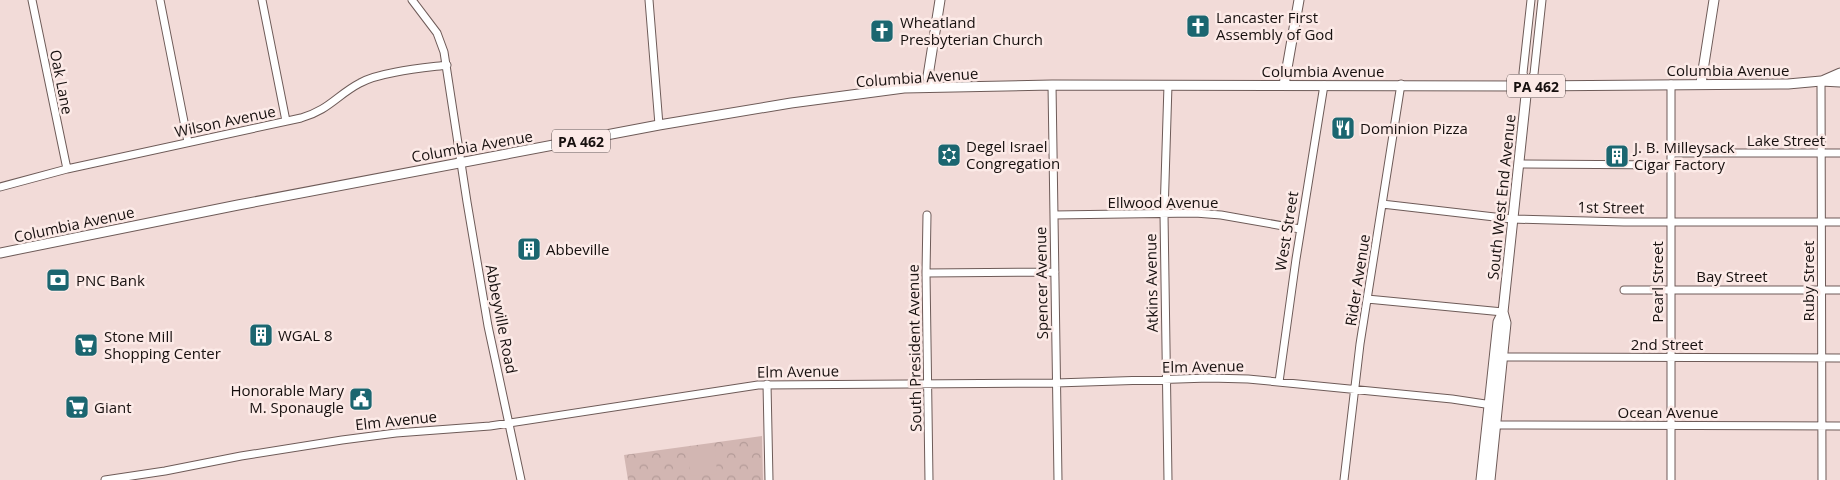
<svg xmlns="http://www.w3.org/2000/svg" width="1840" height="480" font-family="'Open Sans',sans-serif">
  <style>
    .park { fill: url(#park-crowns) }
    .garden { fill: #d2b6b2 }
    .lines { fill: none; stroke-linecap: round; stroke-linejoin: round }
    .minor-casing { stroke: #6e5b58; stroke-width: 9 }
    .major-casing { stroke: #6e5b58; stroke-width: 11 }
    .minor { stroke: #fff; stroke-width: 7 }
    .major { stroke: #fff; stroke-width: 9 }
    .labels { text-anchor: middle; dominant-baseline: central; stroke-width: 5; stroke-linejoin: round; paint-order: stroke }
    .shield { fill: #fceae7; stroke: #5c5150; stroke-width: 1 }
    .shield-label { font-size: 14px; font-weight: bold; fill: #17100f }
    .poi-label { font-size: 15px; fill: #17100f; stroke: #fceae7; text-anchor: start }
    .street-label { font-size: 15px; fill: #17100f; stroke: #fceae7 }
  </style>
  <defs>
    <pattern id="park-crowns" width="20" height="18" patternUnits="userSpaceOnUse" patternTransform="scale(1.25)"><rect width="20" height="18" fill="#d2b6b2"/><path d="M2 6a3 3 0 1 1 6 0M12 15a3 3 0 1 1 6 0" fill="none" stroke="#b49b98"/></pattern>
  </defs>
  <rect width="100%" height="100%" fill="#f2dbd8"/>
  <path class="park" d="M762 436 763 480H628L624 455Z"/>
  <path class="garden" d="M687 447H715L717 474 691 476 688 455 685 451Z"/>
  <g class="lines">
    <g class="minor-casing">
      <path id="minor" d="M32 0 67 169
        M160 0 188 142
        M262 0 286 121
        M412 0 437 33 444 52 467 202 488 326 521 480
        M649 0 659 125
        M1821 81 1822 480
        M1671 84V480
        M1052 85 1058 480
        M1168 85 1164 214 1168 480
        M1527 86 1534 74 1542 0
        M1527 86 1523 73 1531 0
        M1671 153H1840
        M1519 164 1671 165
        M0 187 67 169 301 118C329 110 337 95 360 83 379 72 424 68 447 65
        M1382 204 1512 219 1624 222H1840
        M927 215 926 273 929 480
        M1054 215 1195 213 1221 215 1300 229
        M926 273 1055 272
        M1624 290H1840
        M1367 299 1503 312
        M1498 357 1840 358
        M1279 382 1296 259 1324 85
        M767 384 769 480
        M1496 425 1840 426
        M105 480 165 471 241 456 342 440 396 433 490 426 758 385 1056 383 1209 378 1248 379 1452 399 1492 405
        M1344 480 1360 344 1401 84"/>
    </g>
    <g class="major-casing">
      <path id="major" d="M1824 80 1840 73
        M1701 83 1714 0
        M1284 85 1299 0
        M930 87 928 76 940 0
        M0 253 238 205 659 125 791 103 904 88 1052 85 1527 86 1788 84 1821 81 1840 82
        M1481 480 1498 322 1503 312 1527 86
        M1490 480 1506 323 1503 312"/>
    </g>
    <use href="#minor" class="minor"/>
    <use href="#major" class="major"/>
  </g>
  <defs>
    <g id="church-square" transform="scale(1.25)"><rect x="-9" y="-9" width="18" height="18" rx="4" fill="#1b6670" stroke="#fceae7"/><path d="M-1.2-6h2.4v3.5h3.3v2.4h-3.3V6h-2.4V-.1h-3.3v-2.4h3.3Z" fill="#fff"/></g>
    <g id="restaurant-square" transform="scale(1.25)"><rect x="-9" y="-9" width="18" height="18" rx="4" fill="#1b6670" stroke="#fceae7"/><path d="M-5-6h1v4h1v-4h1v4h1v-4h1v5L-1.5 .5V6h-2V.5L-5-1ZM5-6V6H3V1.5H1.5Q1.5-4 5-6Z" fill="#fff"/></g>
    <g id="synagogue-square" transform="scale(1.25)"><rect x="-9" y="-9" width="18" height="18" rx="4" fill="#1b6670" stroke="#fceae7"/><path d="M0-6.5L5.6 3.2H-5.6ZM0 6.5L5.6-3.2H-5.6Z" fill="#fff"/></g>
    <g id="building-square" transform="scale(1.25)"><rect x="-9" y="-9" width="18" height="18" rx="4" fill="#1b6670" stroke="#fceae7"/><path d="M-4-6H4V6H1V3H-1V6H-4ZM-2.5-4.3h1.7v1.8h-1.7ZM.8-4.3h1.7v1.8H.8ZM-2.5-1h1.7V.8h-1.7ZM.8-1h1.7V.8H.8Z" fill="#fff"/></g>
    <g id="bank-square" transform="scale(1.25)"><rect x="-9" y="-9" width="18" height="18" rx="4" fill="#1b6670" stroke="#fceae7"/><path d="M-6-4H6V4H-6ZM0-2.3a2.3 2.3 0 1 0 0 4.6a2.3 2.3 0 1 0 0-4.6Z" fill="#fff"/></g>
    <g id="supermarket-square" transform="scale(1.25)"><rect x="-9" y="-9" width="18" height="18" rx="4" fill="#1b6670" stroke="#fceae7"/><path d="M-6-5.5h2.5l.6 2H6L4.5 2H-2.5L-4.4-4H-6ZM-1.5 3.2a1.3 1.3 0 1 0 .1 0ZM3 3.2a1.3 1.3 0 1 0 .1 0Z" fill="#fff"/></g>
    <g id="civic-square" transform="scale(1.25)"><rect x="-9" y="-9" width="18" height="18" rx="4" fill="#1b6670" stroke="#fceae7"/><path d="M-.6-6.5H3V-4.5H.6V-3L4-1V1h2V6H-6V1h2V-1L-.6-3ZM-1.2 2.5V6h2.4V2.5Z" fill="#fff"/></g>
  </defs>
  <g fill-rule="evenodd">
    <use href="#church-square" x="1198" y="26"/>
    <use href="#church-square" x="882" y="31"/>
    <use href="#restaurant-square" x="1343" y="128"/>
    <use href="#synagogue-square" x="949" y="155"/>
    <use href="#building-square" x="1617" y="156"/>
    <use href="#building-square" x="529" y="249"/>
    <use href="#bank-square" x="58" y="280"/>
    <use href="#building-square" x="261" y="335"/>
    <use href="#supermarket-square" x="86" y="345"/>
    <use href="#civic-square" x="361" y="399"/>
    <use href="#supermarket-square" x="77" y="407"/>
  </g>
  <g class="labels">
    <g class="shield">
      <rect x="1507" y="74.5" width="58" height="23" rx="4"/>
      <rect x="552" y="129.5" width="58" height="23" rx="4"/>
    </g>
    <g class="shield-label">
      <text x="1536" y="86">PA 462</text>
      <text x="581" y="141">PA 462</text>
    </g>
    <g class="poi-label">
      <text x="1216" y="17">Lancaster First<tspan x="1216" dy="17">Assembly of God</tspan></text>
      <text x="900" y="22">Wheatland<tspan x="900" dy="17">Presbyterian Church</tspan></text>
      <text x="1360" y="128">Dominion Pizza</text>
      <text x="966" y="146">Degel Israel<tspan x="966" dy="17">Congregation</tspan></text>
      <text x="1634" y="147">J. B. Milleysack<tspan x="1634" dy="17">Cigar Factory</tspan></text>
      <text x="546" y="249">Abbeville</text>
      <text x="76" y="280">PNC Bank</text>
      <text x="278" y="335">WGAL 8</text>
      <text x="104" y="336">Stone Mill<tspan x="104" dy="17">Shopping Center</tspan></text>
      <text x="344" y="390" text-anchor="end">Honorable Mary<tspan x="344" dy="17">M. Sponaugle</tspan></text>
      <text x="94" y="407">Giant</text>
    </g>
    <g class="street-label">
      <text x="1728" y="70">Columbia Avenue</text>
      <text x="1323" y="71">Columbia Avenue</text>
      <text transform="translate(917 77) rotate(-4)">Columbia Avenue</text>
      <text transform="translate(62 82) rotate(79)">Oak Lane</text>
      <text transform="translate(225 121) rotate(-12)">Wilson Avenue</text>
      <text x="1786" y="140">Lake Street</text>
      <text transform="translate(472 146) rotate(-10)">Columbia Avenue</text>
      <text transform="translate(1501 197) rotate(-84)">South West End Avenue</text>
      <text x="1163" y="202">Ellwood Avenue</text>
      <text transform="translate(1611 207) rotate(1)">1st Street</text>
      <text transform="translate(74 224) rotate(-12)">Columbia Avenue</text>
      <text transform="translate(1286 231) rotate(-81)">West Street</text>
      <text x="1732" y="276">Bay Street</text>
      <text transform="translate(1357 280) rotate(-81)">Rider Avenue</text>
      <text transform="translate(1808 281) rotate(-90)">Ruby Street</text>
      <text transform="translate(1657 282) rotate(-90)">Pearl Street</text>
      <text transform="translate(1041 283) rotate(-91)">Spencer Avenue</text>
      <text transform="translate(1151 283) rotate(-91)">Atkins Avenue</text>
      <text transform="translate(502 319) rotate(79)">Abbeyville Road</text>
      <text x="1667" y="344">2nd Street</text>
      <text transform="translate(914 348) rotate(-91)">South President Avenue</text>
      <text transform="translate(1203 366) rotate(-1)">Elm Avenue</text>
      <text transform="translate(798 371) rotate(-1)">Elm Avenue</text>
      <text x="1668" y="412">Ocean Avenue</text>
      <text transform="translate(396 420) rotate(-6)">Elm Avenue</text>
    </g>
  </g>
</svg>
